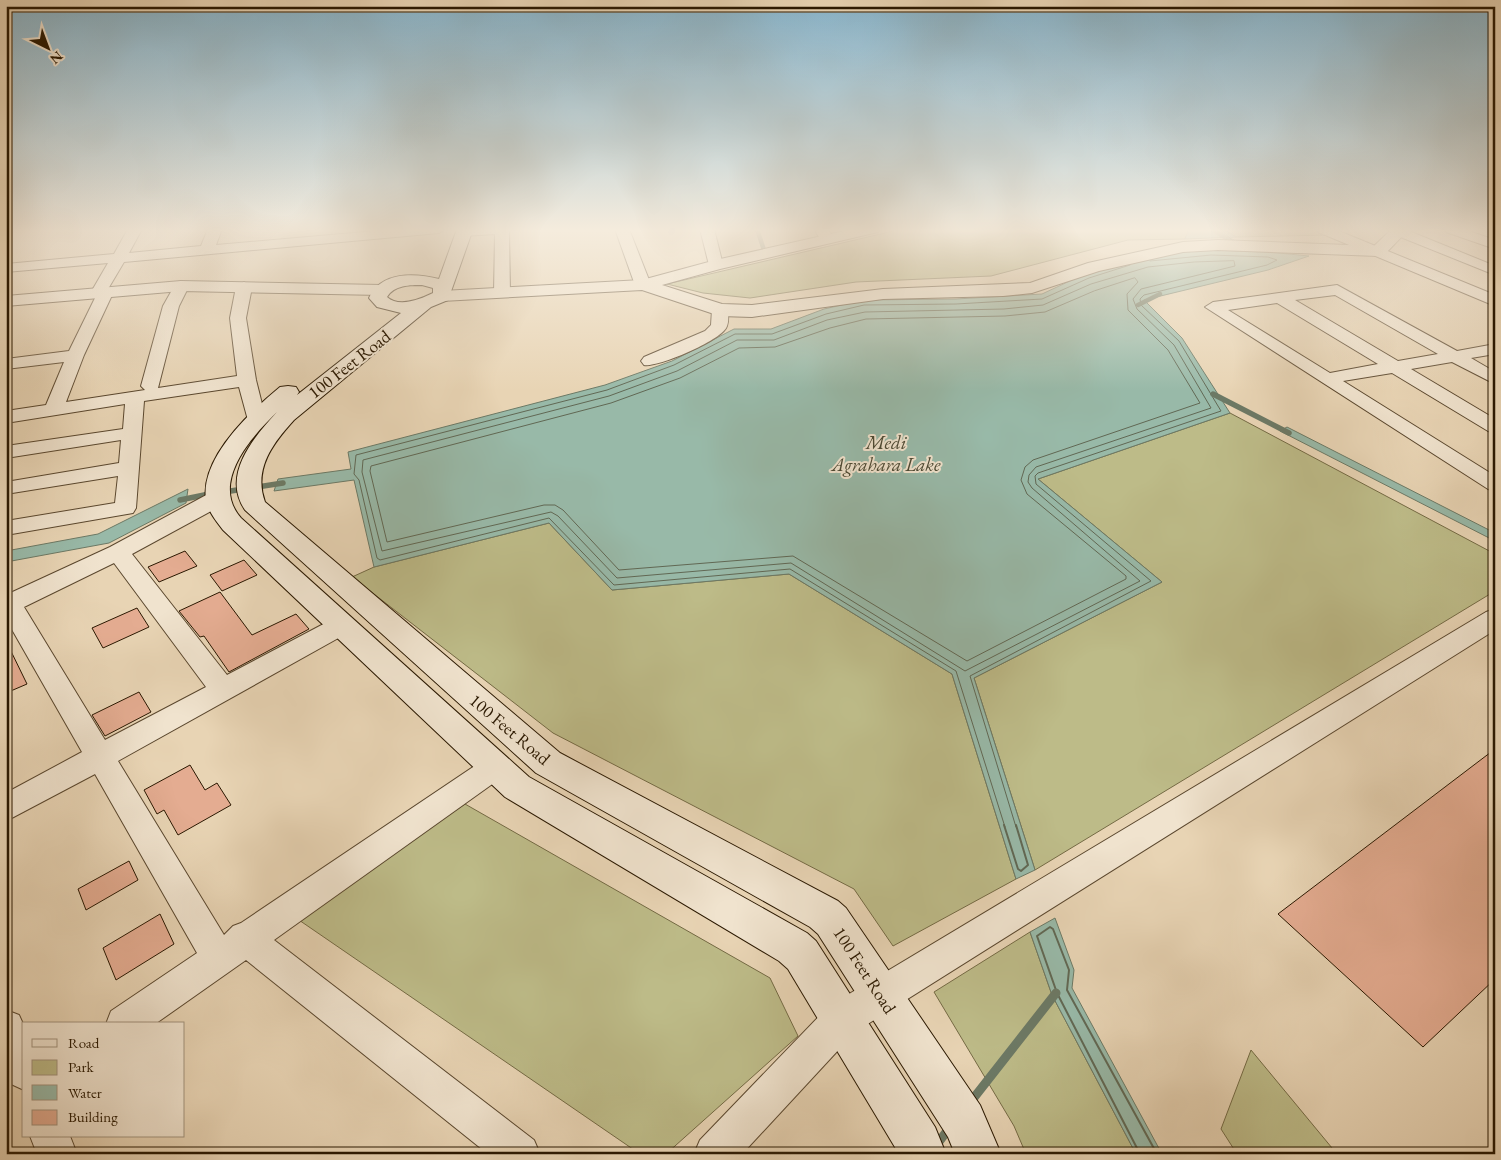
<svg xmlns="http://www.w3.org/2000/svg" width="1501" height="1160" font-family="'EB Garamond',serif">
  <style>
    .green { fill: #bdbb88; stroke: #746a44 }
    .water { fill: #98b9a8; stroke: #6c7965 }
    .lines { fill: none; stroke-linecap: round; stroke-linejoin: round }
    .shore-far1 { stroke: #616854; stroke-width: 1 }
    .shore { stroke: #616854; stroke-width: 2 }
    .stream-far2 { stroke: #6c7965; stroke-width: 4.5 }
    .stream-far1 { stroke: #6c7965; stroke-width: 5.5 }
    .stream { stroke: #6c7965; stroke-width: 9 }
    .building { fill: #e4ac91; stroke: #2a1801 }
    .minor-casing { stroke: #5a472e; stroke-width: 2 }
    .tertiary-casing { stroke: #5a472e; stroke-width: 2 }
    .secondary-casing { stroke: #2a1801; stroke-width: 2 }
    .minor { fill: #f0e3ce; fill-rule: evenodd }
    .tertiary { fill: #f0e3ce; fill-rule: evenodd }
    .secondary { fill: #f0e3ce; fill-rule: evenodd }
    .labels { text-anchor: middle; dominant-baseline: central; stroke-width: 4; stroke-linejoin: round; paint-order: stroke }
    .street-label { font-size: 18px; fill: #2a1801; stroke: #f0e3ce }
    .water-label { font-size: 19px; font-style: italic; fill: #4b4833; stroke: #f0e3ce }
  </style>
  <rect width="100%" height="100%" fill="#e8d4b4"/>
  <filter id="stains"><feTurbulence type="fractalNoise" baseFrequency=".004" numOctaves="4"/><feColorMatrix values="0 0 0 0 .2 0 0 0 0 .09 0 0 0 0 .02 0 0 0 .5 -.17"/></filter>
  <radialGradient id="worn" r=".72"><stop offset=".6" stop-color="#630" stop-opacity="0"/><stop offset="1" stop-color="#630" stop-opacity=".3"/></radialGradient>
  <path class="green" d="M902 229H1189L1185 239 1128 240 991 276 856 282 750 298 703 293 667 284Z
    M1223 229H1311L1328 235 1236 237Z
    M1230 413 1495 554V591L1035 870 974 678 1162 582 1038 479Z
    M549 523 612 590 789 574 952 674 1016 879 893 946 854 889 553 733 352 577 374 567Z
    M465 804 770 978 798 1036 666 1154H640L296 918Z
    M1030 932 1052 995 1136 1154H1026L1014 1126 934 992Z
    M1251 1050 1337 1154H1237L1221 1129Z"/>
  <path class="water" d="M1189 229H1223L1236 237 1185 239Z
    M1211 250 1268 252 1309 256 1268 270 1144 300 1182 338 1230 413 1038 479 1162 582 974 678 1035 870 1016 879 952 674 789 574 612 590 549 523 374 567 354 480 274 491 278 479 351 469 348 452 605 385 672 361 734 329H771L824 309 864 300 956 299 1042 294 1087 273 1177 252Z
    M1287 427 1495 533V541L1280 431Z
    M188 489 186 503 109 543 6 562V551L98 534Z
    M1055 918 1074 970 1072 988 1162 1154H1136L1052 995 1030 932Z"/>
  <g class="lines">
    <path class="shore-far1" d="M1234 261 1235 266 1141 289 1133 299 1137 309 1174 345 1211 408 1036 467 1029 475 1028 482 1032 488 1140 581 965 671 791 563 617 578 558 516 551 512 382 551 362 472 363 460 609 396 677 371 737 340H774L827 320 865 312 1004 309 1043 305 1091 284 1148 267 1194 262Z
      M1135 278 1138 282 1127 294 1128 310 1168 350 1200 403 1033 460 1025 467 1021 480 1027 494 1126 576V579L967 661 793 556 619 570 563 510 555 505H544L387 542 370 471 371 466 611 403 680 378 739 348 775 347 830 328 866 319 1005 316 1045 312 1094 291Z
      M1005 827 956 671 790 569 614 585 549 518 380 560 377 558 359 480 354 474 356 455 607 390 674 365 735 334H772L826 314 864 305 956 304 1042 299 1089 278 1130 265
      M1016 827 970 676 1151 581 1036 484 1035 476 1038 473 1221 411 1179 341 1141 305 1140 299 1144 295 1267 265 1277 260 1268 257 1211 255 1150 261"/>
    <path class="shore" d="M1004 825 1018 869 1021 871 1028 865 1016 825
      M1140 1154 1057 993 1037 936 1050 927 1053 929 1069 970 1067 990 1157 1154"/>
    <path class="stream-far2" d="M757 229 766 256
      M1211 229 1237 244
      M1138 305 1160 294"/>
    <path class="stream-far1" d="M1213 394 1289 433
      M224 492 283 483
      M180 500 214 493"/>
    <path class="stream" d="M969 1104 1056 993
      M935 1147 950 1127"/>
  </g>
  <path class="building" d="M185 551 197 566 159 582 148 567Z
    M244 560 257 575 222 591 210 575Z
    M220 592 252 635 296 614 309 629 229 672 204 636 200 637 179 611Z
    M137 608 149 627 103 648 92 628Z
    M6 641 27 684 6 693Z
    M139 692 151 712 105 736 92 715Z
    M1495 749V979L1423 1047 1278 914Z
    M190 765 205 790 217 783 231 805 178 835 164 810 157 814 144 790Z
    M129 861 138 880 86 910 78 889Z
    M160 914 174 944 116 980 103 948Z"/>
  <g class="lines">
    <g class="minor-casing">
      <path id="minor" d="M128 229H142L129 253 201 246 208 229H222L216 245 398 229H446L439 233 124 262 108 289 113 293 84 355 66 402 145 390 141 386 163 306 176 283 181 281 189 286 179 306 158 388 237 376 230 318 236 287 244 282 252 287 246 318 256 380 266 420 263 424H249L239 387 144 401 136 508 133 513 6 535V521L115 503 118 476 6 494V482L119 463 121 440 6 458V446L123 429 125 404 6 423V411L46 405 64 362 6 369V359L69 351 95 298 90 294 108 263 6 272V264L114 254Z
        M458 229H509L510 294 508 297H496L494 294 495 234 463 236 456 232Z
        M615 229H629L651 285 648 288 643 290 635 285Z
        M700 229H714L723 265 721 268 716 269 709 265Z
        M814 229H828L834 239 832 242H822Z
        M1316 229H1334L1495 295V306L1318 232Z
        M1393 229H1404L1495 266V275L1393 234 1391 231Z
        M1444 229H1463L1495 240V249L1446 232Z
        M1337 285 1457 351 1495 344V354L1471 358 1495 372V384L1452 362 1411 369 1495 419V433L1488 431 1392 373 1343 381 1495 476V491L1488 489 1205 307 1213 302ZM1335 295 1438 354 1398 361 1295 300ZM1277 303 1378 364 1330 373 1228 310Z
        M720 305 728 310C728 315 729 321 727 326 723 340 657 368 644 365L641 361 644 357 705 331 711 325 712 310Z
        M218 492 226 493 229 498 226 503 132 554 227 675 333 619 342 616 351 619 355 625 351 631 118 761 224 935 233 926 241 923 485 759 495 755 505 759 510 767 505 775 274 940 534 1140 540 1154H488L246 960 155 1024H106L111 1011 197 953 95 774 6 821V793L82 752 6 619V595L110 547 210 493ZM114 563 206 687 105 740 24 607Z
        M1495 609V630L855 1032 742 1154H694L700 1140 829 1006 1486 612Z
        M6 1010 19 1015 24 1026V1090L11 1084 6 1074Z
        M30 1136H70L77 1154H37Z"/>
    </g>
    <g class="tertiary-casing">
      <path id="tertiary" d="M853 229H880L878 232 720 269 662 285 722 304 752 305 883 289 1030 283 1088 263 1183 242 1218 240 1374 246 1392 229H1409L1384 255 1378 256 1218 250 1183 252 1099 271 1032 293 1003 296 883 299 752 317 720 316 642 290 442 301 436 300 433 296 436 292 442 291 642 280 716 260Z
        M181 281 381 285 387 286 390 290 387 294 381 295 181 291 6 306V296Z"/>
    </g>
    <g class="secondary-casing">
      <path id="secondary" d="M457 229H473L448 300 431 307 294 420C273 443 253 469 265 502L560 753 838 901 846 908 980 1105 1001 1154H955L948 1137 818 934 810 927 536 773 245 510C221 475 254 437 277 412 251 437 210 483 241 518L529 777 807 933 816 941 935 1127 946 1154H899L788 969 779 961 505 797 223 530C216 521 208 511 206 500 200 458 251 411 280 387L288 386 296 387 299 392 297 395 401 313 377 307 369 298C381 271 415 273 439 279ZM422 285 433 288V293C421 299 399 308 387 297 394 285 410 285 422 285Z"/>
    </g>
    <use href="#minor" class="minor"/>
    <use href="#tertiary" class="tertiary"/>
    <use href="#secondary" class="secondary"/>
  </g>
  <linearGradient id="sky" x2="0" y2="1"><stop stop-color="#88b6ce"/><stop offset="0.59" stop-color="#f5ecdd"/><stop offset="1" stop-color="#f5ecdd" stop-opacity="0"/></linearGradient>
  <rect width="1501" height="391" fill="url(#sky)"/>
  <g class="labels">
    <g class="street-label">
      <text transform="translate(349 364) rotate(-38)">100 Feet Road</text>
      <text transform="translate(510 729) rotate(40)">100 Feet Road</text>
      <text transform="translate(865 970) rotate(57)">100 Feet Road</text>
    </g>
    <g class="water-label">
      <text x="886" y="442">Medi<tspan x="886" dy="22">Agrahara Lake</tspan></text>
    </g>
  </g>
  <rect width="1501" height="1160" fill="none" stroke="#e8d4b4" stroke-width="25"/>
  <rect x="8" y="8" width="1486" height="1145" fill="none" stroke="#2a1801" stroke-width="2.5"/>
  <rect x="12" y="12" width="1476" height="1135" fill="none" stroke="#2a1801"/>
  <rect x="22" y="1022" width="162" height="115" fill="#f0e3ce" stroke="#a1927c"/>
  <rect x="32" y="1039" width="25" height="8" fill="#f0e3ce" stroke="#a1927c"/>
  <text x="68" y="1048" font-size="15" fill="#2a1801">Road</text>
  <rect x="32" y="1060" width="25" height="15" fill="#bdbb88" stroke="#a1927c"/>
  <text x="68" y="1072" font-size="15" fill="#2a1801">Park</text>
  <rect x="32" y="1085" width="25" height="15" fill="#98b9a8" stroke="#a1927c"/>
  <text x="68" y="1098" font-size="15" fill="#2a1801">Water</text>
  <rect x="32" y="1110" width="25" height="15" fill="#e4ac91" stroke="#a1927c"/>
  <text x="68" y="1122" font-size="15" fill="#2a1801">Building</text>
  <g transform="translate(48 48) rotate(138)" stroke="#f0e3ce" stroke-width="4" paint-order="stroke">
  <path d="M0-4L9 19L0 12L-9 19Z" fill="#2a1801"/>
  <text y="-8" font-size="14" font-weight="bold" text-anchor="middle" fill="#2a1801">N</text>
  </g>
  <rect width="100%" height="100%" filter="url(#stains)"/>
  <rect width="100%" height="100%" fill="url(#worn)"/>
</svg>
